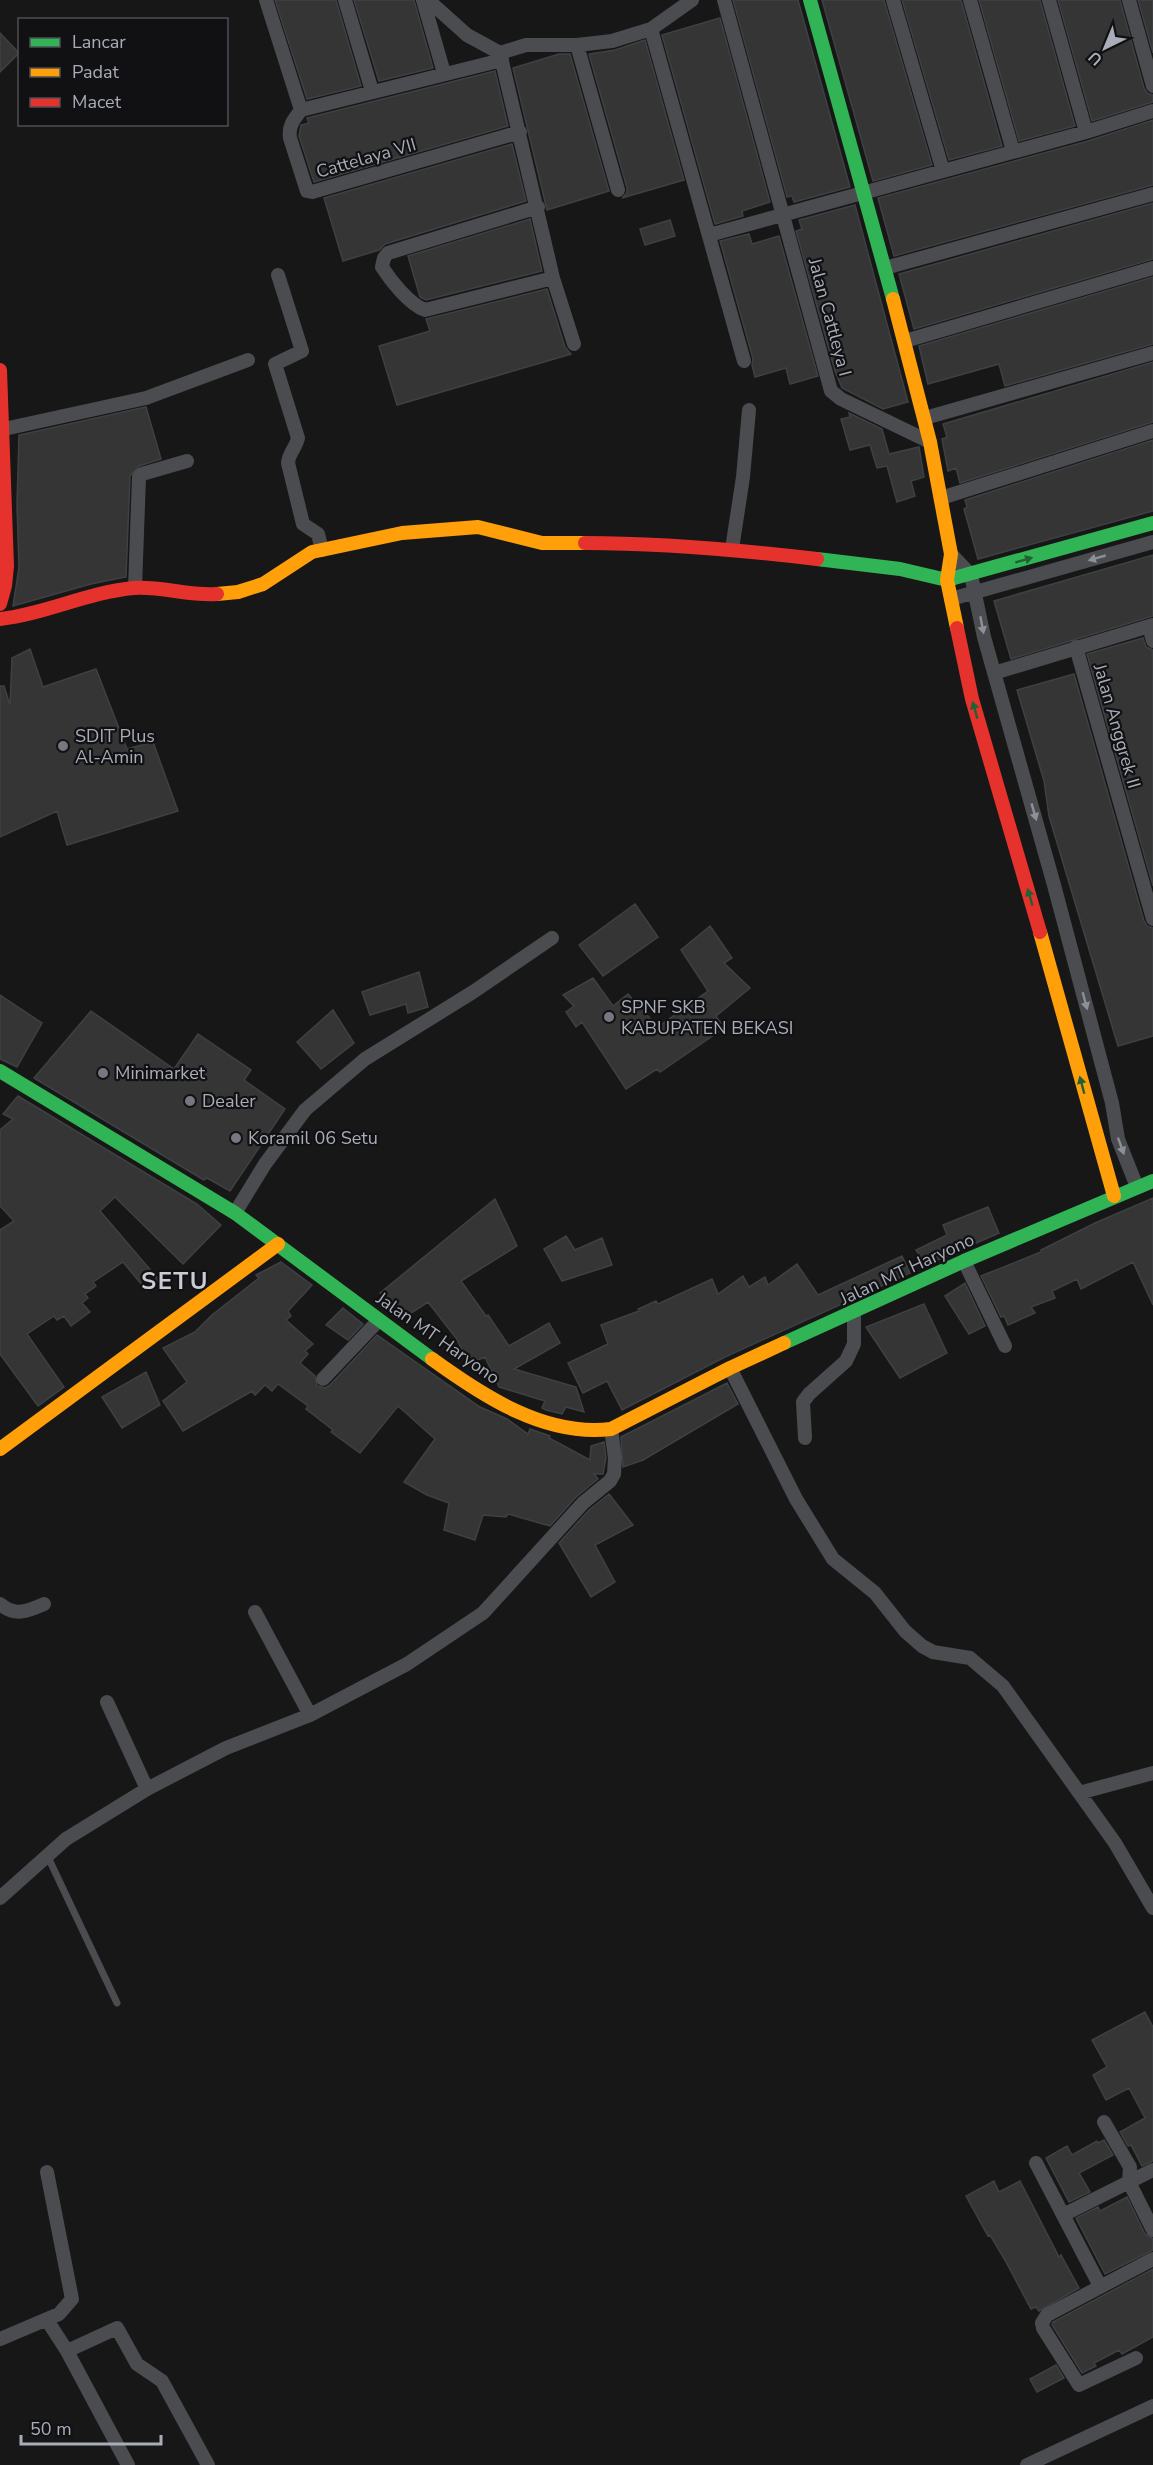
<svg xmlns="http://www.w3.org/2000/svg" width="1153" height="2465" font-family="'Nunito Sans',sans-serif">
  <style>
    .building { fill: #353536; stroke: #3f4043; stroke-width: 1.5 }
    .lines { fill: none; stroke-linecap: round; stroke-linejoin: round }
    .lane { stroke: #4b4c50; stroke-width: 7 }
    .street { stroke: #4b4c50; stroke-width: 14 }
    .fast { stroke: #30b455; stroke-width: 14 }
    .slow { stroke: #ff9f0a; stroke-width: 14 }
    .jam { stroke: #e5322d; stroke-width: 14 }
    .oneway { fill: #8c9099 }
    .oneway2 { fill: #206234 }
    .poi-dot { fill: #757880; stroke: #111113; stroke-width: 2 }
    .labels { text-anchor: middle; dominant-baseline: central; stroke-width: 4.5; stroke-linejoin: round; paint-order: stroke }
    .street-label { font-size: 18px; fill: #a8adb8; stroke: #111113 }
    .poi-label { font-size: 18px; fill: #a8adb8; stroke: #111113; text-anchor: start }
    .district-label { font-size: 24px; font-weight: bold; letter-spacing: 1.5px; fill: #c9ccd4; stroke: #111113 }
  </style>
  <rect width="100%" height="100%" fill="#171717"/>
  <path class="building" d="M275 0H336L361 86 307 99Z
    M354 0H414L433 68 379 81Z
    M733 0H798L850 187 794 202 792 196 787 197Z
    M822 0H884L932 165 873 181Z
    M902 0H961L1002 146 949 160Z
    M979 0H1040L1075 126 1019 141Z
    M1058 0H1120L1144 88 1147 93 1153 95V102L1092 121Z
    M1138 0H1153V53Z
    M720 18 770 202 742 211 743 216 715 224 662 35Z
    M0 33 19 53 0 72Z
    M645 40 684 180 622 198 627 193V188L589 54 615 50Z
    M559 54H570L609 191 547 210 513 68Z
    M495 71 508 126 314 182 299 136 301 125 309 123 307 118Z
    M1153 120V185L894 256 878 198 1088 141Z
    M512 144 526 201 385 244 379 250 343 261 324 198Z
    M1153 203V259L914 329 899 274Z
    M855 205 908 402 883 409 842 388 835 371 796 231 802 229 799 220Z
    M530 219 542 271 426 300 420 297 408 256Z
    M670 220 675 236 645 245 640 229Z
    M749 234 752 244 779 236 818 376 790 384 786 368 755 377 752 365 753 359 720 241Z
    M1153 277V344L1005 386 999 364 928 384 919 346Z
    M547 289 565 347 571 354 397 405 379 346 430 331 426 319Z
    M1153 362V422L960 483 956 468 948 471 942 439 947 437 943 424Z
    M146 407 161 459 139 466 130 476 126 577 91 584 13 606 19 567 17 505 19 435Z
    M849 413 882 429 889 454 919 447 924 477 911 481 915 496 897 502 887 466 877 468 870 445 850 450 841 419 850 417Z
    M1153 440V511L978 559 964 509 967 507 965 500Z
    M1153 555V616L1011 659 994 601Z
    M1143 638 1146 647 1153 650V886L1087 654Z
    M30 649 43 687 96 669 127 749 153 742 178 811 67 845 57 811 0 837V686H4L10 705 12 658Z
    M1074 674 1144 921 1147 926 1153 928V1036L1118 1046 1049 816 1044 781 1017 690Z
    M635 904 658 937 603 976 579 945Z
    M710 926 732 958 724 963 750 988 716 1016 724 1028 660 1072 657 1069 626 1089 582 1022 576 1027 566 1012 574 1006 563 995 593 978 613 1006 628 994 658 1027 708 991 681 950Z
    M419 972 428 1007 408 1013 406 1004 370 1015 362 992Z
    M0 995 42 1023 17 1067 0 1059Z
    M333 1010 354 1043 321 1069 297 1042Z
    M91 1011 174 1069 198 1034 251 1070 244 1080 285 1109 230 1191 207 1178 204 1180 34 1078Z
    M18 1096 197 1204 221 1225 183 1264 115 1197 100 1211 159 1280 147 1291 123 1262 93 1282 96 1286 85 1294 88 1298 82 1303 90 1312 71 1326 64 1316 57 1320 54 1316 27 1334 64 1387 38 1406 0 1354V1230L14 1221 0 1206V1130L13 1119 3 1114Z
    M1153 1198V1305L1133 1262 1081 1289 1077 1279 1052 1291 1055 1298 1031 1307 1035 1313 1008 1325 1004 1316 1001 1317 981 1276 1041 1252V1250L1095 1223Z
    M495 1199 517 1246 461 1281 486 1316 488 1315 509 1346 549 1323 560 1343 514 1369 576 1387 584 1412 566 1407 562 1414 546 1410 542 1408 545 1401 499 1387 485 1357 469 1364 456 1338 428 1302 405 1317 380 1293Z
    M988 1207 999 1233 926 1265 916 1250 947 1235 943 1225Z
    M566 1236 575 1250 602 1238 612 1265 562 1281 544 1249Z
    M902 1256 910 1273 725 1357 622 1410 607 1381 583 1393 568 1363 608 1344 601 1325 639 1311 638 1309 656 1301 658 1304 712 1279 718 1294 743 1276 749 1287 765 1277 768 1285 797 1264 818 1295Z
    M281 1262 312 1285 288 1311 291 1316 286 1320 313 1344 305 1351 308 1354 300 1363 315 1376 317 1386 325 1388 330 1385 377 1335 480 1407 507 1419 528 1434 530 1429 550 1436 549 1438 590 1460 591 1446 604 1442 606 1458 603 1474H594L598 1479 576 1497 550 1526 508 1514 506 1517 483 1515 475 1540 444 1530 449 1503 427 1495 404 1482 435 1439 398 1406 360 1453 331 1432 333 1430 306 1409 308 1406 278 1384 272 1391 265 1385 255 1395 252 1391 183 1431 163 1401 187 1382 163 1348 195 1332 212 1315 259 1278 256 1275Z
    M965 1283 985 1326 969 1334 945 1296Z
    M924 1304 947 1353 900 1378 866 1327Z
    M343 1308 363 1324 348 1340 326 1325Z
    M146 1372 160 1405 122 1428 102 1397Z
    M727 1383 738 1404 643 1460 623 1467 621 1437Z
    M609 1494 633 1525 595 1545 615 1582 591 1597 559 1543 589 1510Z
    M1145 2012 1153 2027V2161L1142 2166 1131 2145 1128 2146 1120 2132 1145 2118 1129 2088 1106 2100 1093 2075 1107 2067 1092 2040Z
    M1104 2140 1113 2155 1079 2173 1090 2192 1069 2202 1046 2158 1067 2146 1072 2155 1097 2141 1098 2143Z
    M994 2181 999 2192 1020 2181 1059 2257 1061 2255 1079 2288 1039 2311 1036 2307 1031 2309 1005 2260 990 2235 988 2236 966 2196Z
    M1127 2197 1145 2234 1153 2239V2250L1105 2274 1076 2218 1098 2207 1100 2211Z
    M1153 2269V2337L1122 2354 1119 2350 1094 2363 1096 2366 1082 2373 1052 2325 1053 2322Z
    M1056 2365 1064 2378 1037 2392 1030 2379Z"/>
  <g class="lines">
    <path class="lane" d="M47 1855 117 2003"/>
    <path class="street" d="M266 0 301 110
      M345 0 372 91
      M423 0 444 73
      M428 0 467 35 500 53 526 45H577L612 41 651 29 692 0
      M724 0 831 391 841 399 930 442
      M893 0 943 171
      M970 0 1013 151
      M1049 0 1086 132
      M1129 0 1153 86
      M651 29 744 361
      M577 45 618 190
      M500 53 553 278 574 344
      M301 110C294 119 288 126 290 138L307 191 312 192 520 132
      M301 110 502 60
      M538 207 388 253 384 258 382 267C391 281 409 304 425 310L553 278
      M709 235 1086 132 1153 111
      M885 268 1153 194
      M278 275 302 351 275 364 298 438C296 448 289 452 288 463L303 524 318 534 322 550
      M905 341 1153 268
      M925 418 1153 353
      M4 429 146 398 248 360
      M941 498 1153 431
      M732 549 743 477 749 410
      M951 554 971 575 984 637 1054 885 1112 1103 1118 1139 1137 1187
      M135 588 139 477 142 474 187 461
      M951 599 1153 542
      M1149 626 1153 641
      M1076 647 1153 919
      M994 673 1153 625
      M235 1213 265 1164 305 1110 365 1059 473 992 552 938
      M964 1261 1005 1346
      M730 1368 796 1499 833 1559 875 1593 905 1631 922 1646 933 1652 970 1658 1003 1686 1115 1843 1153 1908
      M323 1379 379 1320
      M805 1438 803 1402 809 1394 846 1361 854 1344V1313
      M0 1604C15 1617 28 1611 44 1604
      M255 1612 310 1715
      M107 1702 147 1789
      M1079 1793 1153 1773
      M0 1898 66 1839 147 1789 226 1748 310 1715 407 1664 483 1613 583 1503 610 1481 614 1474 615 1458 611 1429
      M1104 2122 1130 2167 1129 2182 1153 2230
      M1036 2163 1100 2286
      M1063 2215 1153 2170
      M47 2320 67 2351 128 2465
      M0 2339 59 2314 72 2299 47 2172
      M67 2351 117 2328 137 2364 162 2381 208 2465
      M1136 2358 1079 2385 1043 2328 1042 2323 1047 2315 1153 2259
      M1027 2465 1153 2406"/>
    <path class="fast" d="M810 0 893 299
      M817 559 900 569 947 580 1153 523
      M0 1071 235 1213 432 1359
      M784 1343 964 1261 1153 1181"/>
    <path class="slow" d="M893 299 930 442 951 554 947 580 957 628
      M217 594 238 592 263 584 312 552 402 533 478 527 542 543H585
      M1040 932 1114 1196
      M432 1359C483 1396 545 1437 611 1429L730 1368 784 1343
      M0 1449 278 1244"/>
    <path class="jam" d="M0 370 7 566 5 586 0 604
      M585 543C663 543 740 550 817 559
      M0 619C46 614 88 592 134 588 161 586 189 596 217 594
      M957 628 972 699 1040 932"/>
  </g>
  <defs><path id="oneway-solid" d="M-6-.8H1V-3.2L6.5 0L1 3.2V.8H-6Z" transform="scale(1.5)"/></defs>
  <g class="oneway">
    <use href="#oneway-solid" transform="translate(1097 558) rotate(164)"/>
    <use href="#oneway-solid" transform="translate(982 625) rotate(79)"/>
    <use href="#oneway-solid" transform="translate(1034 812) rotate(74)"/>
    <use href="#oneway-solid" transform="translate(1085 1001) rotate(75)"/>
    <use href="#oneway-solid" transform="translate(1121 1146) rotate(70)"/>
  </g>
  <g class="oneway2">
    <use href="#oneway-solid" transform="translate(1024 560) rotate(-16)"/>
    <use href="#oneway-solid" transform="translate(975 710) rotate(-106)"/>
    <use href="#oneway-solid" transform="translate(1030 897) rotate(-106)"/>
    <use href="#oneway-solid" transform="translate(1082 1085) rotate(-105)"/>
  </g>
  <g class="poi-dot">
    <circle cx="63" cy="746" r="6"/>
    <circle cx="609" cy="1017" r="6"/>
    <circle cx="103" cy="1073" r="6"/>
    <circle cx="190" cy="1101" r="6"/>
    <circle cx="236" cy="1138" r="6"/>
  </g>
  <g class="labels">
    <g class="street-label">
      <text transform="translate(366 158) rotate(-16)">Cattelaya VII</text>
      <text transform="translate(830 317) rotate(75)">Jalan Cattleya I</text>
      <text transform="translate(1117 726) rotate(74)">Jalan Anggrek II</text>
      <text transform="translate(907 1269) rotate(-25)">Jalan MT Haryono</text>
      <text transform="translate(438 1338) rotate(35)">Jalan MT Haryono</text>
    </g>
    <g class="poi-label">
      <text x="75" y="736">SDIT Plus<tspan x="75" dy="21">Al-Amin</tspan></text>
      <text x="621" y="1007">SPNF SKB<tspan x="621" dy="21">KABUPATEN BEKASI</tspan></text>
      <text x="115" y="1073">Minimarket</text>
      <text x="202" y="1101">Dealer</text>
      <text x="248" y="1138">Koramil 06 Setu</text>
    </g>
    <g class="district-label">
      <text x="175" y="1281">SETU</text>
    </g>
  </g>
  <rect x="18" y="18" width="210" height="108" fill="#111113" stroke="#4d4f55" stroke-width="1.5"/>
  <rect x="30" y="38" width="30" height="9" fill="#30b455" stroke="#4d4f55" stroke-width="1.5"/>
  <text x="72" y="48" font-size="18" fill="#a8adb8">Lancar</text>
  <rect x="30" y="68" width="30" height="9" fill="#ff9f0a" stroke="#4d4f55" stroke-width="1.5"/>
  <text x="72" y="78" font-size="18" fill="#a8adb8">Padat</text>
  <rect x="30" y="98" width="30" height="9" fill="#e5322d" stroke="#4d4f55" stroke-width="1.5"/>
  <text x="72" y="108" font-size="18" fill="#a8adb8">Macet</text>
  <g transform="translate(1105 48) rotate(223)" stroke="#111113" stroke-width="4.5" paint-order="stroke">
  <path d="M0-4.5L10 22L0 15L-10 22Z" fill="#a8adb8"/>
  <text y="-9" font-size="16" font-weight="bold" text-anchor="middle" fill="#a8adb8">U</text>
  </g>
  <path d="M21 2435v9h140v-9" fill="none" stroke="#a8adb8" stroke-width="3"/>
  <text x="30" y="2435" font-size="18" fill="#a8adb8" stroke="#111113" stroke-width="4.5" paint-order="stroke">50 m</text>
</svg>
